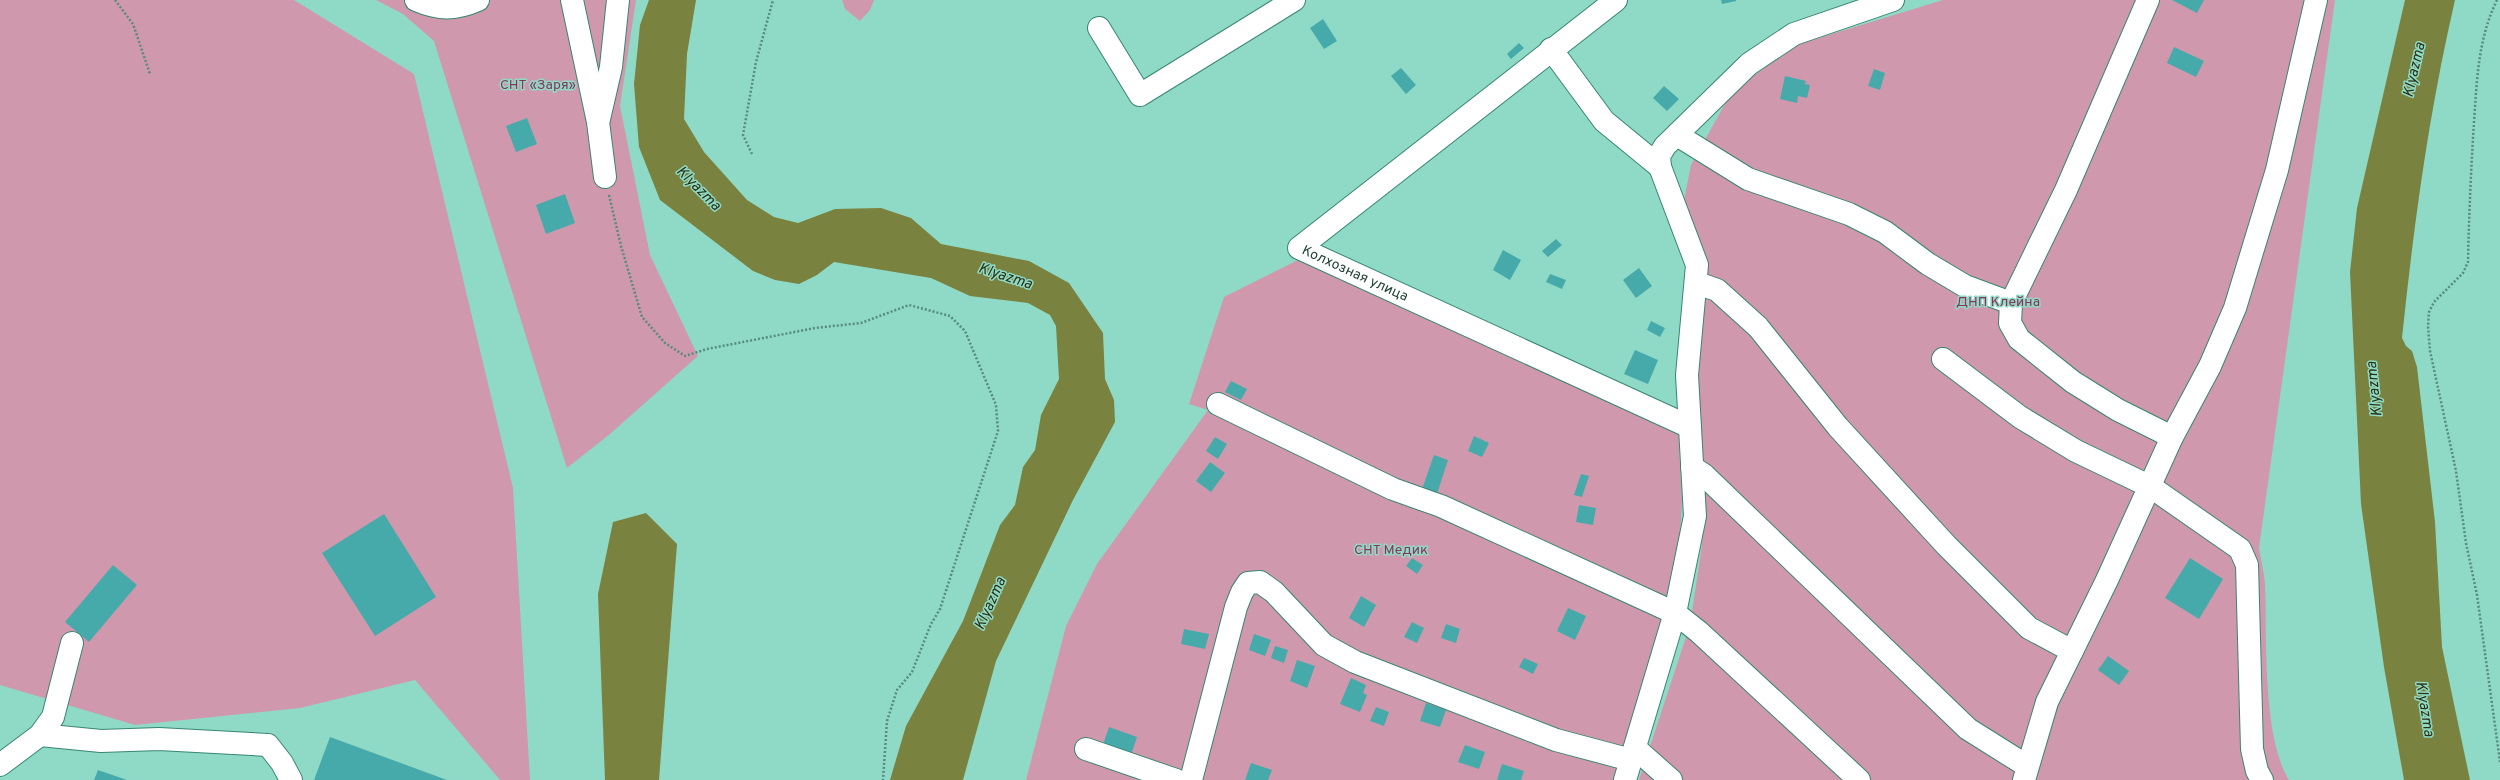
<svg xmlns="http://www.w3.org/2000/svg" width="2500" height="780" font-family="Overpass,sans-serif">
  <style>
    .green { fill: #d098ad }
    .water { fill: #7a823f }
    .building { fill: #47aaaa }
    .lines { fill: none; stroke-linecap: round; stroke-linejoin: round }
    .minor-casing { stroke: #398573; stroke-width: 24 }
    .path { stroke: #578b7d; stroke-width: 2.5; stroke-dasharray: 2 2; stroke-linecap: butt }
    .minor { stroke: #fff; stroke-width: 22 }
    .labels { text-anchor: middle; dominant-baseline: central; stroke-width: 3; stroke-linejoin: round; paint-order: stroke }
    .park-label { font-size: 14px; fill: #89355b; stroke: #8fdac6 }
    .street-label { font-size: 14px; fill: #22423a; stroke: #8fdac6 }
    .water-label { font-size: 15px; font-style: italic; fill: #2b2f11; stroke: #8fdac6 }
  </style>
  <rect width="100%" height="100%" fill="#8fdac6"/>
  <path class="green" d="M0 0H294L414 74 513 488 530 780H500L415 680 300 708 135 725 0 685Z
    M376 0H636L620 106 650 255 698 356 610 434 567 468 434 41 403 14Z
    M842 0H874L870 10 860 21 845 9Z
    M1943 0H2335L2259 548C2261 560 2264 572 2265 584 2267 635 2262 737 2289 780H1639L1690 625 1702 545 1704 475 1696 384 1706 265 1684 200 1691 165 1732 91 1799 44Z
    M1304 257 1678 429 1682 501 1679 557 1664 619 1615 780H1026L1066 626 1097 564 1208 410 1189 404 1224 297Z"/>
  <path class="water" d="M649 0H696L687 54 684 119 704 152 747 200 774 217 798 223 835 209 881 208 911 218 941 244 1029 261 1069 283 1103 333 1105 379 1114 400 1115 422 1073 500 996 661 963 780H890L906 726 963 621 1000 525 1015 505 1023 467 1035 450 1041 415 1059 379 1056 326 1050 315 1028 303 970 296 931 278 834 262 817 275 799 284 775 280 753 271 660 200 639 147 634 84 640 25Z
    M2405 0H2455C2429 112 2414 223 2402 338L2406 346 2412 351 2417 367 2435 522 2442 647 2470 780H2404L2384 667 2361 504 2350 272 2357 208Z
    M646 513 677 544 659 780H605L598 594 613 522Z"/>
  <path class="building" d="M1721 0H1736V1L1722 4Z
    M2172 0H2204L2197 13Z
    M1323 19 1337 41 1324 49 1310 28Z
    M1519 43 1524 48 1511 59 1507 54Z
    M2174 47 2204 61 2196 77 2167 63Z
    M1401 68 1416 85 1406 94 1391 76Z
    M1874 69 1885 73 1880 90 1868 86Z
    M1785 76 1806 81 1805 84 1810 85 1807 98 1798 96 1797 103 1780 99Z
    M1664 86 1679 99 1667 111 1653 98Z
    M527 118 537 144 516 152 506 126Z
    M565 194 575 223 546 234 536 205Z
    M1556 239 1562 245 1548 257 1542 251Z
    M1503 250 1521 260 1510 280 1493 270Z
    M1639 268 1652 286 1636 298 1623 280Z
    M1550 274 1566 280 1562 289 1546 282Z
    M1651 321 1665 328 1660 337 1647 330Z
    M1635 350 1658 360 1648 384 1624 374Z
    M1231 381 1247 389 1241 400 1225 392Z
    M1474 436 1489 443 1482 457 1468 451Z
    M1215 437 1227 444 1218 459 1206 451Z
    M1434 455 1448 460 1436 497 1421 492Z
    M1210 462 1225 473 1211 492 1196 481Z
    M1581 474 1589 476 1582 497 1574 495Z
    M1579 505 1596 508 1593 525 1576 522Z
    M384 514 436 597 375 636 322 553Z
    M1412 558 1423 565 1417 574 1406 566Z
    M2190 558 2223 579 2199 619 2165 598Z
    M113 565 137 585 89 642 65 622Z
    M1361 596 1376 605 1364 627 1349 618Z
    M1568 608 1586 616 1575 640 1557 631Z
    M1412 622 1424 628 1417 643 1404 637Z
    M1446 624 1460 629 1456 643 1441 638Z
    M1184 629 1209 634 1205 649 1181 644Z
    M1254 634 1271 640 1265 656 1249 650Z
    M1275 646 1288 650 1284 663 1271 658Z
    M2108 656 2129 671 2119 685 2098 670Z
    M1524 658 1538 664 1533 674 1519 667Z
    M1297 660 1315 666 1307 688 1290 681Z
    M1351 678 1366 685 1363 693 1367 695 1360 712 1340 704Z
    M1426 703 1446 710 1440 727 1420 721Z
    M1376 707 1389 712 1384 726 1370 721Z
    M1109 727 1137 737 1130 758 1102 748Z
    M330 737 447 780H314Z
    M1465 745 1485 752 1479 769 1458 762Z
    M1251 763 1272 770 1268 780H1245Z
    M1502 764 1524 771 1521 780H1497Z
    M98 770 127 780H94Z"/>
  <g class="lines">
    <g class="minor-casing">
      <g id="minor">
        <path d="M416 0C439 10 455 10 478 0"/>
        <path d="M572 0 598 122 605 177"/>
        <path id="s1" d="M1616 0 1299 248 1690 427"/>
        <path d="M2148 0 2066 190 2011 303 2010 323 2019 339 2073 382 2118 410 2172 437"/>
        <path d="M1099 28 1140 95 1294 0"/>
        <path d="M1551 49 1604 121 1660 167"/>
        <path d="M599 119 611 67 618 0"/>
        <path d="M1677 135 1748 179 1849 214 1885 232 1928 264 1965 286 2011 303"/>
        <path d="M1697 283 1717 290 1758 327 1838 427 1946 545 2029 628 2072 651"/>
        <path d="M1943 359 2020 417 2076 451 2151 487 2240 549 2247 565 2252 749 2257 771 2262 780"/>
        <path d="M1218 404 1393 489 1441 506 1675 613 1699 632 1859 780"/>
        <path d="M1692 467 1704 475 1968 729 2027 766"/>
        <path d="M40 735 101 741 159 739 268 745 282 763 291 780"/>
        <path d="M1635 748 1671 780"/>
        <path d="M1086 749 1176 780"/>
        <path d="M0 765 40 735 53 717 72 643"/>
        <path d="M1191 780 1236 607 1242 592 1248 583 1260 582 1274 592 1324 645 1355 662 1556 740 1631 760"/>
        <path d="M1625 780 1675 613 1695 516 1687 375 1697 265 1660 167 1659 156 1665 146 1749 64 1794 34 1893 0"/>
        <path d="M2024 780 2047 702 2107 580 2172 437 2210 366 2235 308 2277 170 2316 0"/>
      </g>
    </g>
    <path class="path" d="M115 0 133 24 150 74
      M2497 0C2478 39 2477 79 2474 122 2471 168 2469 215 2468 262L2463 273 2434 302 2429 312 2428 326 2430 351 2456 471 2466 543 2477 595 2500 762
      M752 154 743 135 756 62 773 0
      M609 195 621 246 642 317 665 343 685 356 707 349 815 328 861 323 909 305 950 316 965 331 996 405 998 431 940 609 931 624 912 672 897 690 887 721 883 780"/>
    <use href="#minor" class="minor"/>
  </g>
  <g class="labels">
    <g class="park-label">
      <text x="538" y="85">СНТ «Заря»</text>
      <text x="1998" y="302">ДНП Клейна</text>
      <text x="1391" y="550">СНТ Медик</text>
    </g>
    <g class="street-label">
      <text stroke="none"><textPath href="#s1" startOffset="464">Колхозная улица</textPath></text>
    </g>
    <g class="water-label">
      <text transform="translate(2415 70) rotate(-77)">Klyazma</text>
      <text transform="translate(698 189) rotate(45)">Klyazma</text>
      <text transform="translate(1005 277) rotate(18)">Klyazma</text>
      <text transform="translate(2375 389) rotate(-96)">Klyazma</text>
      <text transform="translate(991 604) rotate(-66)">Klyazma</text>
      <text transform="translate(2424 709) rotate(81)">Klyazma</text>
    </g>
  </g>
</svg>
